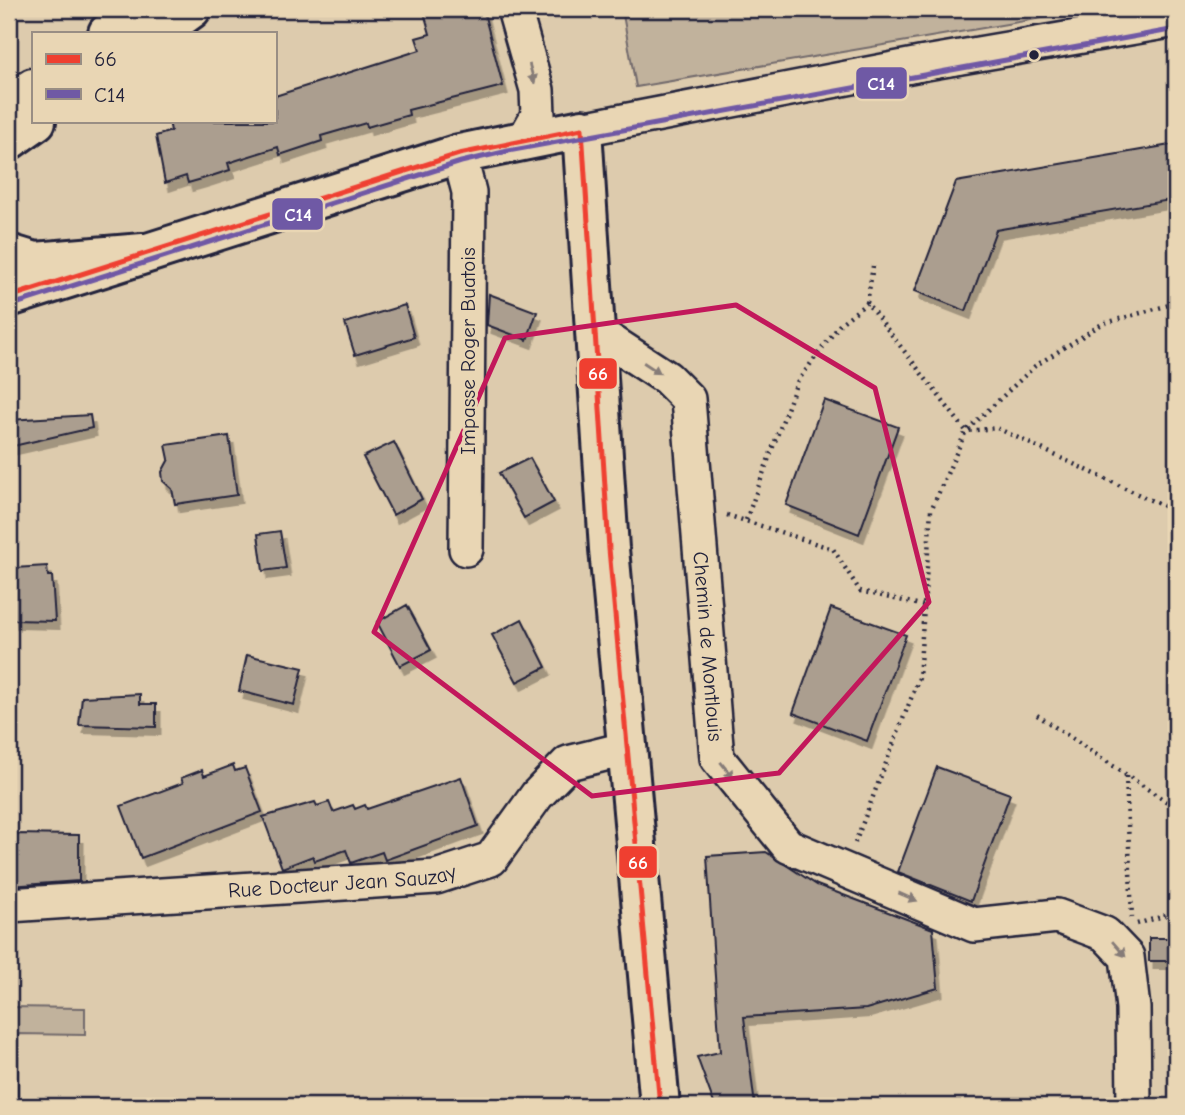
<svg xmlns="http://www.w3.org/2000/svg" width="1185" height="1115" font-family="'Comic Neue',sans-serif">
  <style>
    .green { fill: #c1b29c; stroke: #726a6c; stroke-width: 2 }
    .building { fill: #ab9e8f; stroke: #22223b; stroke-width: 2; filter: url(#shadow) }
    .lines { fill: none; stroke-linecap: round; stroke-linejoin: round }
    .street-casing { stroke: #22223b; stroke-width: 38 }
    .secondary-casing { stroke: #22223b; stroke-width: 44 }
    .primary-casing { stroke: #22223b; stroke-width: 44 }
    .path { stroke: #22223b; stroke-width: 4.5; stroke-dasharray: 2 5; stroke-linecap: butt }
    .street { stroke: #e9d6b4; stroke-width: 33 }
    .secondary { stroke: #e9d6b4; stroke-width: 38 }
    .primary { stroke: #e9d6b4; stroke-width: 38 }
    .bus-1-casing { stroke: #e9d6b4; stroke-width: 10 }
    .bus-2-casing { stroke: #e9d6b4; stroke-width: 10 }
    .bus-1 { stroke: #ef3f30; stroke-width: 5 }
    .bus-2 { stroke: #6f59a5; stroke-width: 5 }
    .oneway { fill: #867c78 }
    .marked { fill: none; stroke: #c2185b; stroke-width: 5; stroke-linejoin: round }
    .bus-dot { fill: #22223b; stroke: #e9d6b4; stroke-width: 2.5 }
    .labels { text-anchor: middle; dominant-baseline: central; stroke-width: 6; stroke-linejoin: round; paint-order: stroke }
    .street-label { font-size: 21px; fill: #22223b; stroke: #e9d6b4 }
    .line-badge { stroke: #e9d6b4; stroke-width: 2.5 }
    .badge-label { font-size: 19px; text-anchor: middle; font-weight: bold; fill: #fff }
  </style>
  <defs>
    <filter id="shadow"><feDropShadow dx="4.5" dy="8" stdDeviation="0" flood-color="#0004"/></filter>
  </defs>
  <rect width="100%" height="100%" fill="#ddcbad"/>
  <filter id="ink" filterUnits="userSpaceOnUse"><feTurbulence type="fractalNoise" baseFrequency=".0143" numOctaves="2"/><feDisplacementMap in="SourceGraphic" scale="14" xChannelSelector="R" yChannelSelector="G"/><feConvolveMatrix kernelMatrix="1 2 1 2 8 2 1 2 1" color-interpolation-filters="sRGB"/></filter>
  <g filter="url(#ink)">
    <path class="green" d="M622 9H1095L636 87Z
      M9 1007 85 1008V1035L18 1034V1106H9Z"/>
    <path class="building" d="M423 9H483L503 86 408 110 409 115 367 127 366 123 321 136 322 141 280 155 278 147 228 163 230 170 202 179 188 183 186 176 165 183 156 136 171 131 169 121H275V96L420 50 416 38 430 34Z
      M1176 144V199L996 230 966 311 915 291 956 182Z
      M489 294 537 312 527 340 487 325Z
      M405 305 414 337 355 355 345 323Z
      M824 400 898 427 859 534 786 505Z
      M90 415 92 428 9 447V420Z
      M229 436 237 495 175 504 172 489 163 481 162 472 169 459 166 445Z
      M394 442 422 499 393 515 363 457Z
      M530 458 554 502 524 518 499 473Z
      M280 531 286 568 263 571 258 534Z
      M47 566 48 576H52L55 621 13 620 9 579 14 578V568Z
      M407 605 431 650 400 666 377 622Z
      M831 608 906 635 867 741 793 713Z
      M522 619 546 667 517 682 492 635Z
      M247 655 303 668 294 705 239 691Z
      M140 694V704H156V727L79 725 82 697Z
      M233 765 235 771 245 768 262 812 141 858 121 806 183 783 181 778 202 770 204 776Z
      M937 767 1010 794 971 901 898 872Z
      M461 777 478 826 385 860 382 852 351 863 346 850 315 861 313 856 282 868 263 817 315 802 317 806 329 802 333 812 353 805 355 809 365 805 367 809Z
      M14 834 79 835V881L9 886V847H14Z
      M766 852 817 885 933 929 938 988 866 1009 744 1017 755 1106H715L697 1057 720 1052 707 856Z
      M1149 938H1172L1171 961H1149Z"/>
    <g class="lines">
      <g class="street-casing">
        <g id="street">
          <path d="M514 9 537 90 538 115 525 138"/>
          <path d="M582 129 920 64 1176 20"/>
          <path d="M459 154 469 192 466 549"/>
          <path id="s1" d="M595 331 667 378 688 399 717 758 788 846 974 925 1057 916 1105 934 1127 957 1133 1008 1134 1106"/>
          <path id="s2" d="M9 905 436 877 491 859 537 795 568 763 625 749"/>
        </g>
      </g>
      <g class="secondary-casing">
        <path id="secondary" d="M9 297 459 154 582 129 609 549 660 1106"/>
      </g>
      <g class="primary-casing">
        <path id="primary" d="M108 33 141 9
          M158 33 191 9
          M9 106 33 88
          M9 140 36 121
          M9 254 35 262 143 253"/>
      </g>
      <path class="path" d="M873 266 867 303 966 431 997 428 1176 512
        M727 515 833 549 860 591 925 606
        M746 520 797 382 841 323 867 303
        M1037 715 1176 808
        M1126 776 1132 918
        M855 843 919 678 931 510 966 431 1035 366 1102 324 1176 303
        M1137 924 1176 912"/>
      <use href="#street" class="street"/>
      <use href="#secondary" class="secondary"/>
      <use href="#primary" class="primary"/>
      <g class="bus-1-casing">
        <path id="bus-1" d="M582 129 609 549 660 1106
          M9 297 459 154 582 129"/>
      </g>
      <g class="bus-2-casing">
        <path id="bus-2" d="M12 305 461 162 508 151 1176 29"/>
      </g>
      <use href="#bus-1" class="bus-1"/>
      <use href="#bus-2" class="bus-2"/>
    </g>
    <defs><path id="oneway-solid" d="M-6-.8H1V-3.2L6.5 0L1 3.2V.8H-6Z" transform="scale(1.75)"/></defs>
    <g class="oneway">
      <use href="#oneway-solid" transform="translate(532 74) rotate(75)"/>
      <use href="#oneway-solid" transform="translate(652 368) rotate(33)"/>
      <use href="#oneway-solid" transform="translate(727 770) rotate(51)"/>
      <use href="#oneway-solid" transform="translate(908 897) rotate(23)"/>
      <use href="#oneway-solid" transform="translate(1119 949) rotate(49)"/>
    </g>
  </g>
  <path class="marked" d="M736 305 875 388 929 602 779 773 592 796 374 632 505 338Z"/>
  <circle class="bus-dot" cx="1034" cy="55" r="6"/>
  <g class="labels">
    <g class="street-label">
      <text transform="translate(468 351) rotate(-90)">Impasse Roger Buatois</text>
      <text stroke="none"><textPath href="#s1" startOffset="364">Chemin de Montlouis</textPath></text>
      <text stroke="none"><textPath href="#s2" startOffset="334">Rue Docteur Jean Sauzay</textPath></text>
    </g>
  </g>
  <g class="line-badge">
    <rect x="855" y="66" width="53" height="34" rx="7" fill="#6f59a5"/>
    <rect x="271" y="197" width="53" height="34" rx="7" fill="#6f59a5"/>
    <rect x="578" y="357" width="40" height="33" rx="7" fill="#ef3f30"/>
    <rect x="618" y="845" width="40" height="34" rx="7" fill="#ef3f30"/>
  </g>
  <g class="badge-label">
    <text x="881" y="90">C14</text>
    <text x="298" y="221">C14</text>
    <text x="598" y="380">66</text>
    <text x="638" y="869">66</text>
  </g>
  <rect width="1185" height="1115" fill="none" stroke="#e9d6b4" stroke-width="35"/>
  <rect x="18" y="18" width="1150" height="1080" fill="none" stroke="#22223b" stroke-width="2.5" filter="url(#ink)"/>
  <rect x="32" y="32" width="245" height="91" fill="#e9d6b4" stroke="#998e84" stroke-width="2"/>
  <rect x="46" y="54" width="35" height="10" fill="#ef3f30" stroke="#998e84" stroke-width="2"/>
  <text x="94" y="66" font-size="21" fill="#22223b">66</text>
  <rect x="46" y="89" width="35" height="10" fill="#6f59a5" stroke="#998e84" stroke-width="2"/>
  <text x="94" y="102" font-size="21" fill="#22223b">C14</text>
</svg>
